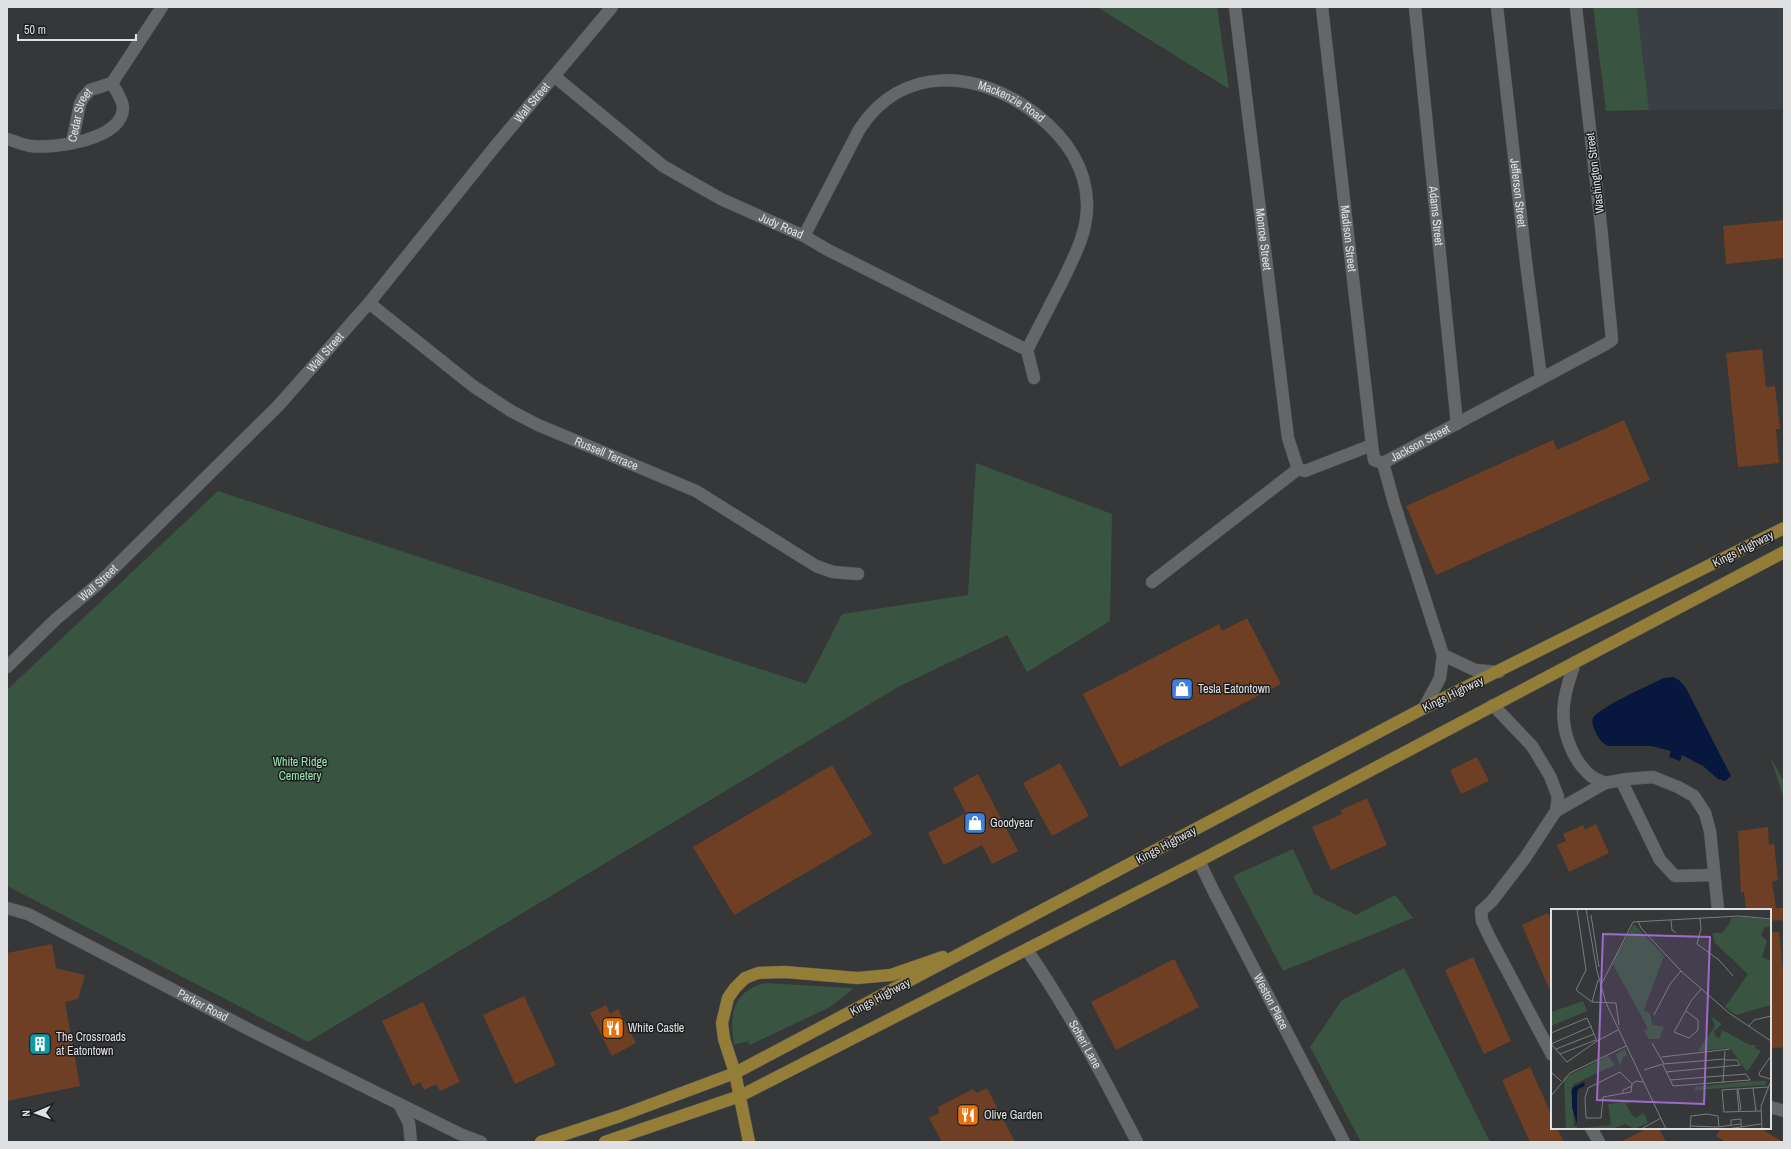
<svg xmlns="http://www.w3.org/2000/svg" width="1791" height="1149" font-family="'Archivo Narrow',sans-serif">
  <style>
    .built { fill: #384046 }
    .green { fill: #395440 }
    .water { fill: #08173d }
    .building { fill: #6e3f24 }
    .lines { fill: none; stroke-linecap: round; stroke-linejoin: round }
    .minor-casing { stroke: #535556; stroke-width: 13 }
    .tertiary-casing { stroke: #535556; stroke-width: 13 }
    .primary-casing { stroke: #535556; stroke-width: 13 }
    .minor { stroke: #646668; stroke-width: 12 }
    .tertiary { stroke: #646668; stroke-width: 12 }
    .primary { stroke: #947e37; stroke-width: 12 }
    .labels { text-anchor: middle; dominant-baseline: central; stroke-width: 3; stroke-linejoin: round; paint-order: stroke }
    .street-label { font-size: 12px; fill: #dfe0e1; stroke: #1d1e1f }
    .poi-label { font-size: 12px; fill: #dfe0e1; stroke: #1d1e1f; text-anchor: start }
    .park-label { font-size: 12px; fill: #99e4ae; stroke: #1d1e1f }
    .inset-road { fill: none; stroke: #797b7c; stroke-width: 1 }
    .view { fill: #9e6bcb; fill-opacity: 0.15; stroke: #9e6bcb; stroke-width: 2 }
    .inset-edge { fill: none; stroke: #dfe0e1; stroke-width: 2 }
  </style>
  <rect width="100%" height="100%" fill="#353739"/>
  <path class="built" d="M1637 7H1784V109L1649 110Z"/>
  <path class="green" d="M1097 7H1217L1229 89Z
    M1593 7H1637L1649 110 1606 111Z
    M976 463 1112 514 1110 621 1027 672 1007 635 898 687 308 1042 7 886V690L218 491 806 684 842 614 968 595Z
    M1770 756 1784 782V799Z
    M1293 849 1314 894 1356 915 1395 895 1413 918 1283 971 1233 876Z
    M1404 968 1490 1142H1361L1310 1047 1342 1000Z
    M766 983 851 988 853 989 830 1007 750 1045 748 1041 734 1045C729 1015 733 990 766 983Z"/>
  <path class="water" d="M1673 677 1679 680 1686 688 1731 776 1725 781 1718 779 1703 766 1682 755 1680 761 1669 757 1671 751 1651 746H1608C1602 743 1599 739 1596 733 1594 728 1591 723 1593 718 1598 708 1651 684 1664 678Z"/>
  <path class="building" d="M1784 220V258L1726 264 1723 226Z
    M1762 349 1766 387 1775 386 1780 429H1776L1779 463 1738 467 1726 353Z
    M1624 420 1650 480 1436 575 1406 506 1553 440 1557 450Z
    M1247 618 1281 684 1120 767 1083 694 1219 624 1222 631Z
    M1477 757 1489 781 1461 794 1450 770Z
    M1060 763 1089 816 1052 836 1023 783Z
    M832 765 872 834 734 915 693 847Z
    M978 774 1018 851 992 864 982 845 944 865 928 833 966 813 953 788Z
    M1367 798 1387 845 1331 870 1312 827 1342 814 1341 810Z
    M1596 824 1609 853 1569 872 1557 845 1566 841 1563 834 1583 825 1585 830Z
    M1768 827 1769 845 1774 844 1778 880 1772 882 1776 908H1783L1784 920 1770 921V910H1746L1744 892 1741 893 1738 831Z
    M1548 913 1552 921V995L1522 925Z
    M1770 932H1779L1784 981V1047L1770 1049Z
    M52 944 56 968 85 975 78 999 65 1002 80 1086 7 1101V953Z
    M1473 957 1511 1041 1484 1054 1445 970Z
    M1174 959 1199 1007 1116 1050 1091 1002Z
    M524 996 556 1065 515 1084 483 1015Z
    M423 1002 460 1082 440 1091 436 1084 424 1090 420 1082 413 1086 382 1021Z
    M606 1005 610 1014 618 1009 636 1043 612 1056 590 1013Z
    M1530 1067 1552 1116V1128H1557L1564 1142H1530L1502 1080Z
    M987 1088 1015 1142H942L929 1118 939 1113 938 1107 973 1089 977 1093Z
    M1648 1128H1659L1666 1142H1620Z
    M1721 1128H1760L1783 1142H1726L1716 1136Z"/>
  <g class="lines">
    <g class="minor-casing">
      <g id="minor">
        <path id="s1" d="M1235 7 1288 438 1298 469"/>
        <path id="s2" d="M1322 7 1372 445 1374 460 1383 463"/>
        <path id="s3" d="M1415 7 1457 424"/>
        <path id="s4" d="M1497 7 1526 262 1541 378"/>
        <path id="s5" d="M554 76 663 166 721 199 804 236 828 250 1027 350"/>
        <path d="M7 139C15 141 23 145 31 146 54 149 122 140 123 108 123 100 116 91 112 83"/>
        <path id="s6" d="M72 143 80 104 83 98 90 90 112 83 162 7"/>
        <path id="s7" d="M804 236 859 130C902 63 979 70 1036 114 1065 137 1086 165 1087 203 1088 231 1075 255 1063 280 1051 303 1039 327 1027 350"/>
        <path id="s8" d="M369 303 473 386 511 411 538 425 696 491 816 566 833 572 858 574"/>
        <path d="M1027 350 1034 378"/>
        <path id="s9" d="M1383 463 1606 344 1612 340 1601 226 1576 7"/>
        <path d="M1383 463 1394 503 1443 655 1440 678 1424 708"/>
        <path d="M1152 582 1298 469 1305 471 1372 445"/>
        <path d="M1443 655 1475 670 1499 672"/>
        <path d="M1575 662C1571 675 1565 690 1564 704 1561 729 1571 759 1591 776 1595 779 1601 781 1605 783"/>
        <path d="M1493 705 1532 746 1550 776 1558 797 1556 811 1525 858 1492 901 1481 911 1482 921 1490 938 1552 1055"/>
        <path d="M1621 780 1660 860 1675 876 1714 875"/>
        <path d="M1556 811 1605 783 1627 779 1653 777 1678 787 1694 796 1705 813 1710 831 1718 910"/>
        <path id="s10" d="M1199 861 1214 892 1344 1142"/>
        <path id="s11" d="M1027 950C1069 1011 1103 1076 1137 1142"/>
        <path d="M1770 1107 1784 1111"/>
        <path d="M1591 1128 1599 1142"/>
      </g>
    </g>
    <g class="tertiary-casing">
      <g id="tertiary">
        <path id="s12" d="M7 667 56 619 98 584 278 406 369 303 497 144 612 7"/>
        <path id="s13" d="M7 908 28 914 252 1031 460 1134 481 1142"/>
        <path d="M399 1104 409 1123 411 1142"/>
      </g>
    </g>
    <g class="primary-casing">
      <path id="primary" d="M541 1142 620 1116 735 1073 1424 708 1784 528
        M605 1142 740 1096 1199 861 1784 552
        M749 1142 735 1073 724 1039 722 1023 728 998 735 988 745 978 758 973 785 972 857 978 891 975 943 957"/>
    </g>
    <use href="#minor" class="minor"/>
    <use href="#tertiary" class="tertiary"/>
    <use href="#primary" class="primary"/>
  </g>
  <defs>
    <g id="shop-square" transform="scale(1.15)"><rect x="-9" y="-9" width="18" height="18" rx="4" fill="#3f7fe0" stroke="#1d1e1f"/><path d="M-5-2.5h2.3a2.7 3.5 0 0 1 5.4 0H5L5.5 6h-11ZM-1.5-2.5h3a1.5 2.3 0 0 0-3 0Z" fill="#fff"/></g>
    <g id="restaurant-square" transform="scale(1.15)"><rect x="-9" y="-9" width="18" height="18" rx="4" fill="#e8710a" stroke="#1d1e1f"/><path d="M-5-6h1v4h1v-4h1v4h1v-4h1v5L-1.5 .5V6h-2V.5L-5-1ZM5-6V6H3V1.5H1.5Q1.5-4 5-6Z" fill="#fff"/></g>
    <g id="building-square" transform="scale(1.15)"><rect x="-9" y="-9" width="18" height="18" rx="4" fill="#0f9aa8" stroke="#1d1e1f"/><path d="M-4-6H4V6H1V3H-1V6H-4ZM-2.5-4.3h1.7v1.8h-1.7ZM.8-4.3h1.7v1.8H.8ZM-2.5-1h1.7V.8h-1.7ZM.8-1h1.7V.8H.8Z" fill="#fff"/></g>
  </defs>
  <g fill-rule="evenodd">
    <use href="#shop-square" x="1182" y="689"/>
    <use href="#shop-square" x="975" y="823"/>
    <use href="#restaurant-square" x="613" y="1028"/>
    <use href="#building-square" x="40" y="1044"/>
    <use href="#restaurant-square" x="968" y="1115"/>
  </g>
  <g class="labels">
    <g class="street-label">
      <text stroke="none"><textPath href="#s12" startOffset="772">Wall Street</textPath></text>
      <text stroke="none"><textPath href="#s7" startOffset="294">Mackenzie Road</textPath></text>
      <text stroke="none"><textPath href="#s6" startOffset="29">Cedar Street</textPath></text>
      <text transform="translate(1595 173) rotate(-97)">Washington Street</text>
      <text stroke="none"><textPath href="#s4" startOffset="187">Jefferson Street</textPath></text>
      <text stroke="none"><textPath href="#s3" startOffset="210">Adams Street</textPath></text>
      <text stroke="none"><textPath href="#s5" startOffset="274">Judy Road</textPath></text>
      <text stroke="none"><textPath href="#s2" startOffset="233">Madison Street</textPath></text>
      <text stroke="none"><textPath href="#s1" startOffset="234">Monroe Street</textPath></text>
      <text stroke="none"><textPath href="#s12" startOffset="448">Wall Street</textPath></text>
      <text stroke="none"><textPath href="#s9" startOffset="42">Jackson Street</textPath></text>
      <text stroke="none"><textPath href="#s8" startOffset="283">Russell Terrace</textPath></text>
      <text transform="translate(1743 549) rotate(-27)">Kings Highway</text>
      <text stroke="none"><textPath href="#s12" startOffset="124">Wall Street</textPath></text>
      <text transform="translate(1453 694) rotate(-26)">Kings Highway</text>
      <text transform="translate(1166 845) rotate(-28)">Kings Highway</text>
      <text transform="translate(880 997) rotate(-28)">Kings Highway</text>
      <text stroke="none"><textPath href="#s10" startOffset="158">Weston Place</textPath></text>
      <text stroke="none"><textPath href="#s13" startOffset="219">Parker Road</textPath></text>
      <text stroke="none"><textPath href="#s11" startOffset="111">Scheri Lane</textPath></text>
    </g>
    <g class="poi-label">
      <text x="1198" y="689">Tesla Eatontown</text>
      <text x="990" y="823">Goodyear</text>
      <text x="628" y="1028">White Castle</text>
      <text x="56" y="1037">The Crossroads<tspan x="56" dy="14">at Eatontown</tspan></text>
      <text x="984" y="1115">Olive Garden</text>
    </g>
    <g class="park-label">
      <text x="300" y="762">White Ridge<tspan x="300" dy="14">Cemetery</tspan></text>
    </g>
  </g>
  <g transform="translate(1551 909)">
    <rect width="220" height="220" fill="#353739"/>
    <path d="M193 8 220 11V17L213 19 210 26 216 32 211 48 220 52V96L185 106 174 98 197 65 164 34 161 24H171L178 15 180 9ZM83 15 113 47 93 101 99 105 101 116 113 118 108 130H98L93 122 97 120 92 110 61 54ZM32 92 36 102 0 117V103ZM160 107 171 115 163 122 164 127 169 129 171 121 199 136H205L204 139 210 142 196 163 179 139 147 142 164 117ZM74 140 76 146 72 148 69 157 65 145ZM57 147 64 156 23 175 20 180 23 217 29 219 60 216 57 195 83 191 75 195 81 206 84 209 93 204 97 214 83 220 74 215 61 220H15L13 169ZM202 172H216L214 176 144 181V178Z" fill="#395440"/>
    <path d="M33 173 34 177 27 180 26 185V215L21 198V181L23 178Z" fill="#08173d"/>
    <path class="inset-road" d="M26 0 35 61 25 81 41 93M35 0 46 62 55 94 115 220M40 6 48 58M120 11 121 21 125 24M87 12 90 19 130 62 178 104 220 132M146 35 168 51 182 67M146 35 150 20 149 9M47 71 41 93 65 94 68 116M51 74 82 13 188 7 220 10M103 106 119 75 130 62M198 117 203 111 220 107M123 123 138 129 147 121V111L135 102M123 123 140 92 150 80M0 124 36 109 46 132M101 134 113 155M0 135 16 153 46 132 67 121M0 135 41 117M5 140 43 125M9 145 45 131M220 147 208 164 209 167 220 170M111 148 179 140M112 156 122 177 199 171 195 165 119 171M93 161 112 155 174 150M0 163 10 172M69 163 81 175 80 183 52 188 50 209H35L34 189 37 179ZM115 163 189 156 186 151H173M172 174 174 142M81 175 85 172 92 173M202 179 205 202M187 180 190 200 188 202 186 182ZM72 185V181L81 177M0 187 19 164 75 137M210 202 173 203 171 181 217 178M180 216V211L190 210V215M140 217 166 218 190 215 191 218M90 220 110 209M139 220 140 207 156 205 167 207 168 218M176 220 210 215M211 220 210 197 220 172"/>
    <path class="view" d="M52 25 159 28 153 195 46 191Z"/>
    <rect width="220" height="220" class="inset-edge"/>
  </g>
  <rect width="1791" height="1149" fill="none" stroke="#dfe0e1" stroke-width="16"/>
  <g transform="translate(36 1113) rotate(268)" stroke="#1d1e1f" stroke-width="3" paint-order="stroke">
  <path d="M0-3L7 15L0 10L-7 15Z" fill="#dfe0e1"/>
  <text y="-6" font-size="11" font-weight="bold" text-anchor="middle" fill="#dfe0e1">N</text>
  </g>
  <path d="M18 34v6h118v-6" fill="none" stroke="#dfe0e1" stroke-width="2"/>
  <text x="24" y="34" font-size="12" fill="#dfe0e1" stroke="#1d1e1f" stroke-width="3" paint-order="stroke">50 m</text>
</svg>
